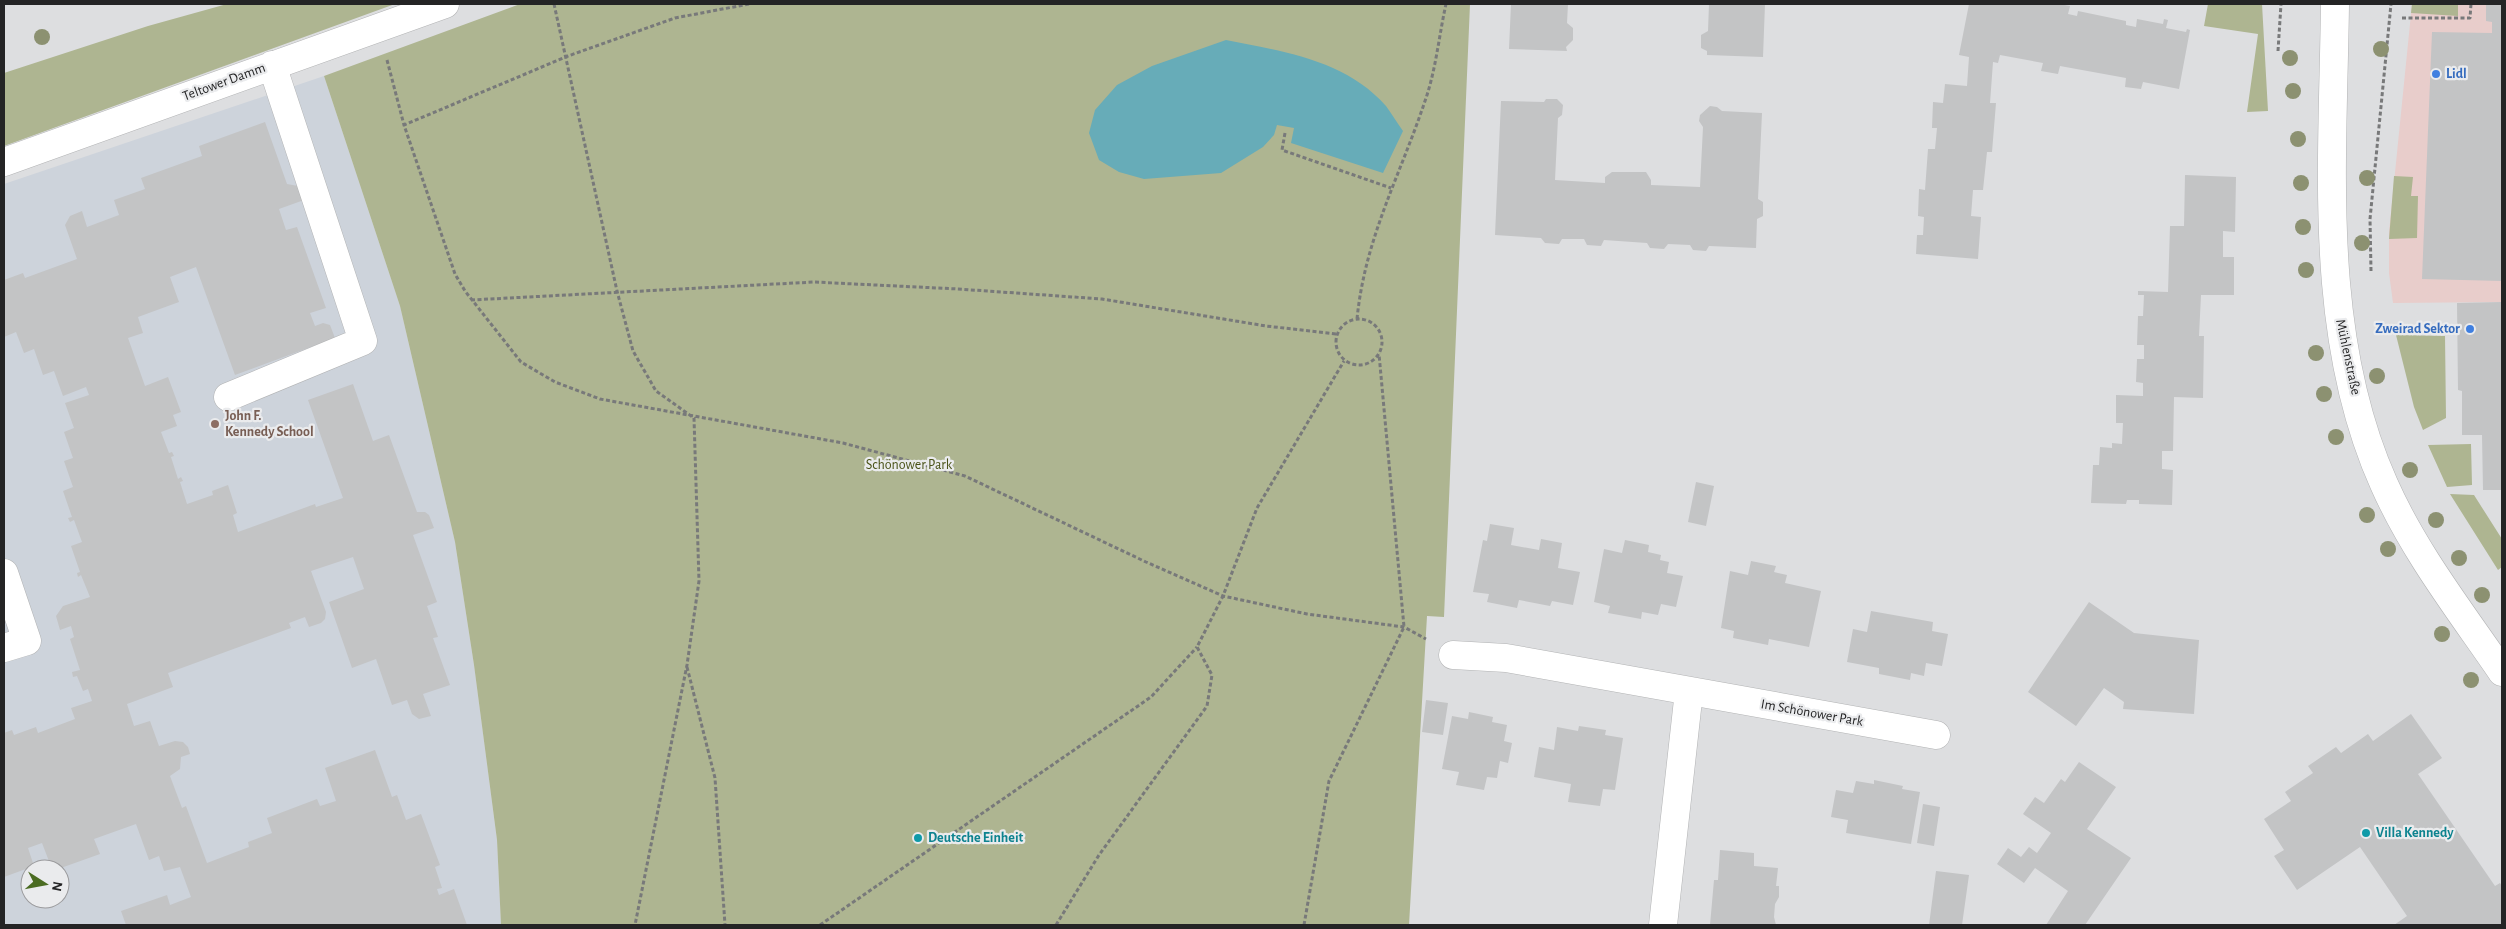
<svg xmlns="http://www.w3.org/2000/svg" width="2506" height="929" font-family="'Alegreya Sans',sans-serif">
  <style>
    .commercial { fill: #e8cdcb }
    .built { fill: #cdd3db; fill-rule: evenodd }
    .green { fill: #aeb591 }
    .water { fill: #67acb8 }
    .building { fill: #c3c4c5 }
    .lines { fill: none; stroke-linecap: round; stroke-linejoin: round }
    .minor-casing { stroke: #b2b3b4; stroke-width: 29 }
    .path { stroke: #78797a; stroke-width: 3; stroke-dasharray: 4 2.5; stroke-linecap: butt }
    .minor { stroke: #fff; stroke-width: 28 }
    .tree { fill: #8c9171 }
    .shop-dot { fill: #3f7fe0; stroke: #eaebed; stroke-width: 2 }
    .education-dot { fill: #8d6e63; stroke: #eaebed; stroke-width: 2 }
    .culture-dot { fill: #0f9aa8; stroke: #eaebed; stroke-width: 2 }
    .labels { text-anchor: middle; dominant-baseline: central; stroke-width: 4.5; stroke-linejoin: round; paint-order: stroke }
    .shop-label { font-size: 14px; font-weight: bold; fill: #366cbe; stroke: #eaebed; text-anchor: start }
    .street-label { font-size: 14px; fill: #242425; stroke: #eaebed }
    .education-label { font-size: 14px; font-weight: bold; fill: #785e54; stroke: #eaebed; text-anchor: start }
    .park-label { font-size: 14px; fill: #495217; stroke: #eaebed }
    .culture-label { font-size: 14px; font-weight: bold; fill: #0d838f; stroke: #eaebed; text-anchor: start }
  </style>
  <rect width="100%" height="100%" fill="#dddee0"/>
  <path class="commercial" d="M2412 4H2502V302L2393 303 2389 273V232Z"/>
  <path class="built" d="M324 76 400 306 455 542 474 665 497 840 501 925H4V184ZM30 869H60V899H30Z"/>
  <path class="green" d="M227 4H395L4 146V73L148 26Z
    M520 4H1470L1444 617 1427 616 1409 925H501L497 840 474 665 455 542 400 306 324 76Z
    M2208 4H2262L2268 111 2247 112 2258 34 2204 26Z
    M2412 4H2458V16L2411 13Z
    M2394 176 2413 177 2411 196H2418L2417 238 2389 239Z
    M2396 335 2445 336 2446 418 2423 430 2414 407Z
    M2471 444 2472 485 2447 487 2428 445Z
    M2450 494 2474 495 2502 539V567L2498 570Z"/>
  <path class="water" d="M1226 40C1282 51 1346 60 1386 106 1392 114 1397 123 1403 131L1383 173 1291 143 1294 128 1277 125 1274 135 1263 147 1221 173 1144 179 1119 172 1099 160 1089 133 1095 110 1117 85 1152 66Z"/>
  <path class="building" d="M1511 4H1568L1567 23 1573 28V40L1566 47 1567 51 1509 49Z
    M1709 4H1765L1763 57 1707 55V51L1701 48V35L1708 31Z
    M1969 4H2059L2070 6 2068 14 2077 16 2078 11 2126 21V25L2136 27 2137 19 2163 24 2164 19 2168 20 2166 28 2186 32 2187 29 2190 30 2179 89 2143 82 2141 89 2125 87 2126 78 2060 66 2058 74 2041 71 2043 63 2000 55 1998 63 1993 62 1990 103H1996L1992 152H1987L1983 190H1973L1971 216 1981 217 1978 259 1916 254 1917 235H1923L1924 217 1918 216 1919 189 1925 190 1928 149H1935L1937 128H1932L1933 102 1943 103 1945 84 1967 86 1969 57 1959 55Z
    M2486 4H2502V281L2422 279 2432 32 2492 33V22L2486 21Z
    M1546 99H1557L1563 105 1562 115 1558 118 1555 180 1605 183V177L1612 172H1646L1651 180V185L1700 187 1703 127 1699 121 1700 115 1710 106 1717 107 1722 111 1762 113 1758 199 1763 202V216L1757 219 1756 248 1709 246 1706 251 1693 250 1690 245 1668 244 1664 249 1650 248 1647 243 1604 240 1601 246 1587 245 1584 239H1562L1559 244 1545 243 1541 238 1495 235 1501 101 1544 102Z
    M265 122 287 184 298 186 304 200 279 209 286 230 297 227 326 308 310 313 315 326 323 323 330 325 335 338 235 375 196 267 170 277 179 302 138 317 143 333 128 338 145 386 168 377 181 412 173 415 177 426 161 432 169 453 172 452 174 456 171 457 178 479 181 477 183 481 180 482 187 504 213 495 212 491 228 485 237 513 233 515 238 532 315 504 316 507 343 498 308 400 353 384 373 441 389 435 417 512H425L429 515 434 528 413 535 437 602 427 606 438 637 433 638 450 685 423 694 431 716 419 719 412 714 407 700 392 705 376 659 352 668 329 602 364 589 353 557 311 571 326 612 325 619 321 623 309 627 305 617 289 623 291 628 168 673 173 687 127 704 134 726 150 721 159 746 175 741 183 742 188 747 190 754 181 757 180 769 170 776 182 808 186 806 207 863 249 847 248 842 272 833 267 818 317 799 320 806 336 801 325 768 375 750 392 797 397 795 406 820 421 814 440 865 435 867 442 888 437 889 439 895 454 889 467 925H126L121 911 167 895 170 905 191 897 180 867 164 871 159 856 149 860 136 824 94 839 100 854 58 869H52L42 843 28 848 34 866 4 877V733L12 730 14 735 36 727 38 733 75 719 71 708 92 701 88 689 83 691 77 676 73 677 72 672 80 670 70 639 74 637 71 626 60 630 56 616 63 606 90 597 81 575 78 577 77 573 80 572 71 546 82 542 74 520 70 522 68 518 72 517 63 491 73 487 64 461 73 458 64 432 74 428 65 403 89 395 86 387 63 396 54 371 43 375 34 349 24 353 16 332 4 337V280L23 273 25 278 77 259 65 225 70 216 82 211 87 227 119 215 114 200 145 189 141 178 202 156 199 146Z
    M2185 175 2236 177 2235 232 2223 231V257H2234V295H2201L2199 336H2204L2203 398 2174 397 2173 451H2162V469L2173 470 2172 505 2139 504V500H2127L2126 504 2091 503 2093 465H2099L2100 447 2112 448V443L2122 444 2123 423H2116V395L2143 396V383L2136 382 2137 359H2144V345H2137L2138 316H2143L2144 295H2138V291L2168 292 2170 226H2184Z
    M2502 302V490H2483L2482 435H2462V391L2458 390 2457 303Z
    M1696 482 1714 486 1706 526 1688 522Z
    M1490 524 1514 528 1511 545 1539 550 1541 539 1562 543 1558 568 1580 572 1573 605 1552 601 1550 606 1519 600 1517 608 1487 602 1489 594 1473 592 1483 540 1487 541Z
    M1625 540 1649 545 1648 552 1661 555 1660 560 1669 562 1667 573 1683 576 1676 607 1661 604 1658 615 1642 612 1641 619 1608 613 1610 606 1594 602 1604 549 1622 553Z
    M1751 561 1776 566 1774 572 1787 575 1785 583 1821 591 1809 647 1769 639 1768 645 1733 638 1734 631 1721 628 1730 571 1748 575Z
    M2089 602 2134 633 2199 640 2194 714 2123 709 2124 702 2104 688 2076 726 2028 692Z
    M1871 611 1933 622 1932 631 1948 634 1942 666 1926 663 1924 676 1911 673 1910 680 1879 674V668L1847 662 1853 629 1867 632Z
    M1426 700 1448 703 1443 735 1422 732Z
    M1469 712 1493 717 1492 722 1507 725 1504 741 1512 743 1508 763 1500 761 1497 778 1487 777 1484 790 1456 785 1459 772 1442 769 1452 716 1468 719Z
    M2411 714 2442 758 2418 774 2495 886 2500 883 2502 886V925H2394L2407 916 2360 847 2297 890 2274 856 2284 850 2264 819 2291 801 2285 792 2313 773 2308 766 2336 747 2341 753 2368 734 2373 741Z
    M1579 726 1606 730 1605 735 1623 738 1615 790 1603 789 1600 806 1568 802 1571 784 1534 777 1539 747 1554 750 1557 727 1578 731Z
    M2079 762 2116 787 2087 829 2131 858 2085 925H2046L2068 891 2035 868 2024 883 1997 864 2008 848 2021 857 2029 847 2037 853 2051 833 2023 814 2035 797 2044 803 2061 779 2065 782Z
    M1874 780 1903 786 1902 789 1920 792 1911 844 1846 833 1848 820 1831 817 1836 790 1853 793 1856 781 1874 784Z
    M1923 804 1940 807 1934 846 1917 843Z
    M1720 850 1754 853V866L1778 868 1776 886H1779V897L1775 904 1774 917 1776 925H1710L1714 880H1718Z
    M1936 871 1969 875 1962 925H1929Z"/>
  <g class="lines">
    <g class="minor-casing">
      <path id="minor" d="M2335 4C2333 163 2317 335 2384 484 2414 552 2461 612 2502 672
        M4 162 445 4
        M228 397 363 341 272 65
        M4 573 27 641 4 648
        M1453 655 1506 658 1936 735
        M1663 925 1689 691"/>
    </g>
    <path class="path" d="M554 4 617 291 633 351 656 391 694 418 699 581 687 665 635 925
      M749 4 675 18 568 56 404 125 455 274 465 291 521 362 555 382 600 399 843 443 965 476 1146 562 1223 596 1307 614 1404 627 1426 639
      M2402 18H2470L2471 4
      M2278 51 2281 4
      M387 60 404 125
      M1285 133 1282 150 1391 188
      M2371 271 2370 219 2391 4
      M471 300 814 282 958 289 1102 299 1266 326 1336 334
      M1336 342a23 23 0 1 1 46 0a23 23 0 1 1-46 0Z
      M1357 319C1365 238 1400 176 1425 101 1436 70 1439 35 1446 4
      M687 667 715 778 725 925
      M820 925 1151 697 1197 647
      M1056 925 1099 855 1207 706 1212 675 1197 647 1223 596 1257 508 1344 361
      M1304 925 1329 781 1404 627 1379 354"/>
    <use href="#minor" class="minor"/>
  </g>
  <g class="tree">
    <circle cx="42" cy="37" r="8"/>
    <circle cx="2381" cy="49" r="8"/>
    <circle cx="2290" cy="58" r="8"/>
    <circle cx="2293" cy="91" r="8"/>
    <circle cx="2298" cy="139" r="8"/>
    <circle cx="2367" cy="178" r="8"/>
    <circle cx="2301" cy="183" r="8"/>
    <circle cx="2303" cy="227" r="8"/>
    <circle cx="2362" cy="243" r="8"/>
    <circle cx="2306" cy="270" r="8"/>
    <circle cx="2316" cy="353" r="8"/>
    <circle cx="2377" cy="376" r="8"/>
    <circle cx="2324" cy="394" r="8"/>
    <circle cx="2336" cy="437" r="8"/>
    <circle cx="2410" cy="470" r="8"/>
    <circle cx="2367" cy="515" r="8"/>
    <circle cx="2436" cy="520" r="8"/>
    <circle cx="2388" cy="549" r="8"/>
    <circle cx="2459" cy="558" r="8"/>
    <circle cx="2482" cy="595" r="8"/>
    <circle cx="2442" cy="634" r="8"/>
    <circle cx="2471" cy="680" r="8"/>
  </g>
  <g class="shop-dot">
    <circle cx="2436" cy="74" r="5"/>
    <circle cx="2470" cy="329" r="5"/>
  </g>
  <circle class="education-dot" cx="215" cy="424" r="5"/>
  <g class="culture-dot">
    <circle cx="2366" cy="833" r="5"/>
    <circle cx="918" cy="838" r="5"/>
  </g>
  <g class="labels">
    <g class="shop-label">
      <text x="2446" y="74">Lidl</text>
      <text x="2460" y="329" text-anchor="end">Zweirad Sektor</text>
    </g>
    <g class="street-label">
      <text transform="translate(224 82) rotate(-20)">Teltower Damm</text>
      <text transform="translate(2348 357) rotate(78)">Mühlenstraße</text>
      <text transform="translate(1812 713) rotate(10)">Im Schönower Park</text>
    </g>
    <g class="education-label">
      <text x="225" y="416">John F.<tspan x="225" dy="16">Kennedy School</tspan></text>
    </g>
    <g class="park-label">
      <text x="909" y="465">Schönower Park</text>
    </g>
    <g class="culture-label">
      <text x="2376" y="833">Villa Kennedy</text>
      <text x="928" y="838">Deutsche Einheit</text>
    </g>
  </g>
  <rect width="2506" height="929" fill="none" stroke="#242425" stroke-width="10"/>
  <g transform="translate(45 884) rotate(101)"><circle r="24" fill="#eaebed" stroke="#9b9b9d"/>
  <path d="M0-4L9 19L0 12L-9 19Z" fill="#4b6c22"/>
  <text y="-8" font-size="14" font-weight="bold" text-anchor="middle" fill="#242425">N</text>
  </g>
</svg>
